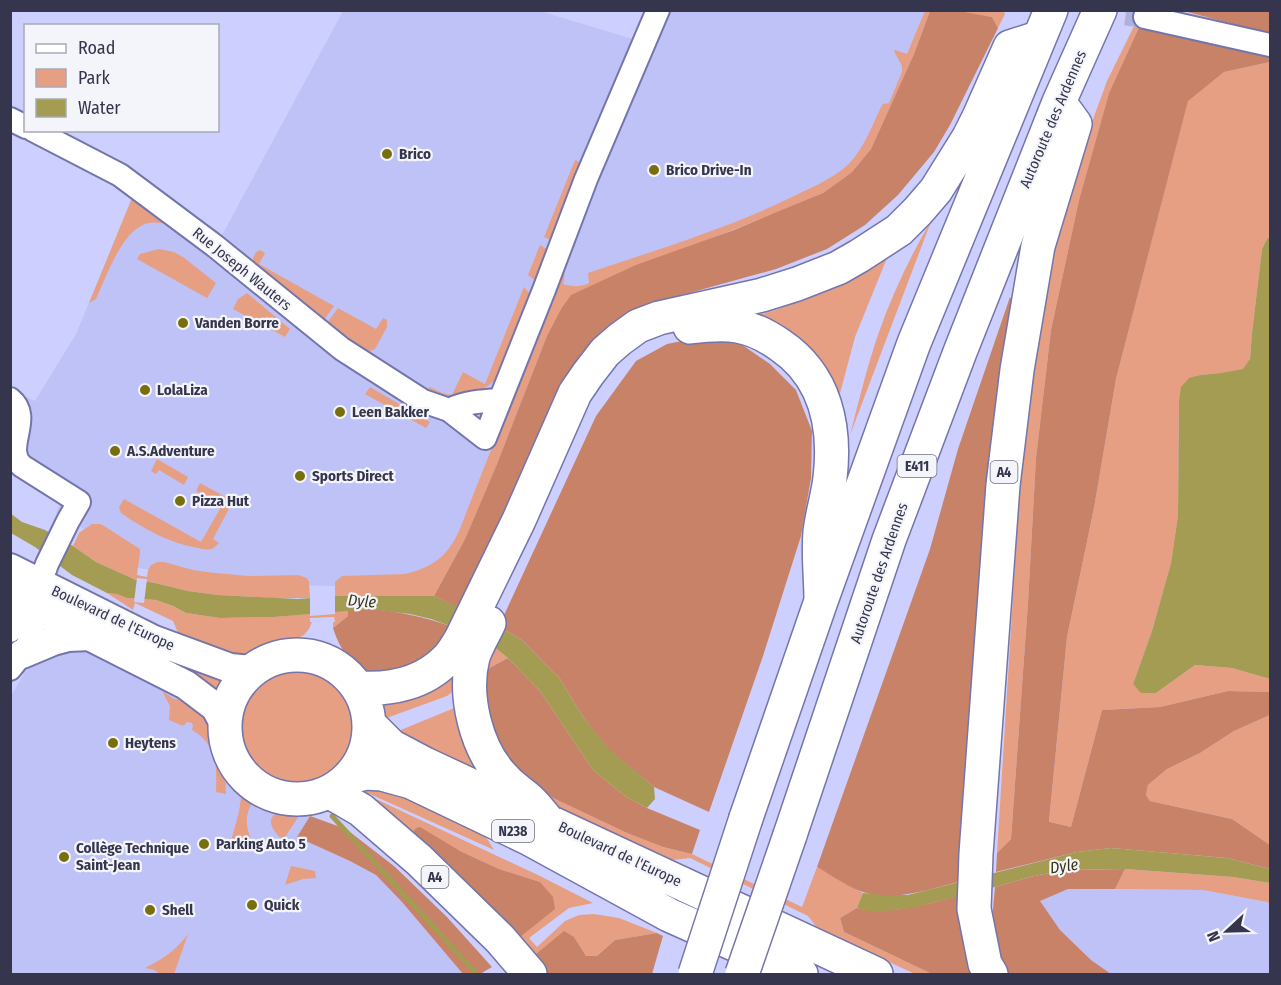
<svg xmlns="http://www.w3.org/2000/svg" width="1281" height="985" font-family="'Fira Sans Condensed',sans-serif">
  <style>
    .built { fill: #bfc2f6 }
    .green { fill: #e69f83 }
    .forest { fill: #c88267 }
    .water { fill: #a59c53 }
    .pier { fill: #cdd0ff }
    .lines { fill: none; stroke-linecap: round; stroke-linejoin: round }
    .stream { stroke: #a59c53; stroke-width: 5 }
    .minor-tunnel { stroke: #afb1db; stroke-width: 22; stroke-dasharray: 22 11; stroke-linecap: butt }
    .minor-casing { stroke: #7475aa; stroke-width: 26 }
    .major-casing { stroke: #7475aa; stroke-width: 32 }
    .highway-casing { stroke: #7475aa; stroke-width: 36 }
    .minor { stroke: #fff; stroke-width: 22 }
    .major { stroke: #fff; stroke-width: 28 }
    .highway { stroke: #fff; stroke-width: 33 }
    .highway-bridge-casing { stroke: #7475aa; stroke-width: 36; stroke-linecap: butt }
    .highway-bridge { stroke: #fff; stroke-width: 33 }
    .poi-dot { fill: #796e0c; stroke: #f4f5fb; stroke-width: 2 }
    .labels { text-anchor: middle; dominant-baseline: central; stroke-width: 4.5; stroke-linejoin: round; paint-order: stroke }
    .shield { fill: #f4f5fb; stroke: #6e6f81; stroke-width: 1.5 }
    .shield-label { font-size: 14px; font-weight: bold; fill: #35364d }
    .street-label { font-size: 15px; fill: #35364d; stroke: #f4f5fb }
    .poi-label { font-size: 15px; font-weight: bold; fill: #35364d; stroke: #f4f5fb; text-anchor: start }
    .water-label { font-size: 16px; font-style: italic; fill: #373312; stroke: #f4f5fb }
  </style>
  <rect width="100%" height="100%" fill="#cdd0ff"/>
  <path class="built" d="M343 11H540L636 40 668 11H930L892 105 852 172 692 246 497 464 439 585 335 586 247 584 138 568 79 533 84 529 56 513 61 501 11 468 10 416 23 395 35 401 76 334 132 198 221 237Z
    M71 643 165 685 210 725 217 754 225 774 242 791 254 800 284 811 303 810 310 816 297 837 350 861 376 875 402 902 463 974H11V696L25 672 39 657Z
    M1068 889 1203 890 1267 902 1270 904V974H1111L1091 960 1060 930 1039 901Z"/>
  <path class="green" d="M925 11H930L914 54 871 149 852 172 823 193 779 212 692 246 561 309 547 336 497 464 465 539 434 596H335V582L342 576 405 574C443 565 454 547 466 513L559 279 565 274 563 284C572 287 581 287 589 283L588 273C656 250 726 229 790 198 808 189 828 181 843 169 862 154 871 128 881 107L883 104 889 103 902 72V66L894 51 895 50 907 54Z
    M945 11H1003L1005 14 998 28 992 17Z
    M1141 23 1109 93 1079 200 1051 330 1036 458 1028 603 1011 839 997 853 1021 468 1031 373 1052 260 1084 144 1107 81 1135 24Z
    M1270 62V237L1267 239 1262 249 1252 333 1250 359 1244 369 1220 373 1201 375 1179 401 1178 515 1171 563 1152 631 1133 684 1156 693 1195 665 1232 668 1270 679V692L1228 691 1160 707 1102 710 1071 827 1049 823 1067 637 1094 508 1116 379 1188 100 1224 72Z
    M575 160 581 163 551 240 544 237Z
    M132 198 173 226C163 223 151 220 141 226 120 237 106 277 96 299L89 303Z
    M932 219 850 435C859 401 867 366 879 332 893 292 911 255 932 219Z
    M540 245 548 250 536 281 528 275Z
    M159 249 174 252 183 257 216 283 207 298 137 259 140 254Z
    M260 250 265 253 259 264 334 306 324 320 253 262V258L256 252Z
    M887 258 855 337 839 397 758 315 776 310 831 288 863 273Z
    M524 287 530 294 529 300 503 370C499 375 495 381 489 385 480 392 463 398 452 398 443 397 436 393 428 389L430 387 442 393 452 395 463 372 485 384Z
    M247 293 290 329 285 337 233 309 238 299Z
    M338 308 376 329 383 318 387 320V327L375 349 370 351 365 350 327 323Z
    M370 387 430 422 426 428 365 394Z
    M157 459 188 477 184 485 159 470 156 474 151 471Z
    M200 483 233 501 213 539 219 543C217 545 215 547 212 549 208 550 202 549 198 548 169 543 144 529 121 513L119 507 124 499 201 542 221 507 213 503 214 501 196 491Z
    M92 524H101L140 549V553L137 575 147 577 148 570 151 565 157 562H164L193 570 215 573 249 576 298 575 307 578 309 582 310 598H273L218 595 188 591 155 583 136 580 96 562 73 546 79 533Z
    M107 593 117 594 127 598 156 600 173 606 186 613 220 618 274 617 348 610V616L333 628V622H335L334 617 310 618V622H312L309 629 304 635 291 642 276 645 248 657 231 658 179 635 173 621 135 603 133 610Z
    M450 626 493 646 508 658 484 671V696L487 717 498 745 507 762 526 781 553 798 627 833 663 847 692 854 802 907 817 867 863 893 857 908 840 918 844 932 932 974H915L818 929 808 916 690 858 673 860 624 839 535 796 519 783 493 753 485 733 479 713 477 686 479 661 482 662 485 656 446 634Z
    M174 658 227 680 218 695 158 660Z
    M461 660 457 688 447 696 381 720 378 710V700Z
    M242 727a55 55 0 1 1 110 0a55 55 0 1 1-110 0Z
    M162 691 174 699 187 700 196 706 210 725 217 754 225 774 226 794 216 792C217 767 217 744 192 730L193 725 192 723 187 722 183 726 169 720 170 706Z
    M464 704 499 782 391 734Z
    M1270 715V845L1232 819 1150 801 1146 795 1148 785 1167 769 1200 753 1234 731Z
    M376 786 477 823 494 850 370 794 367 796 355 791Z
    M242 791 253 800C245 817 245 822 251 840L231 841 239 812Z
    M375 800H378L538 875 593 903 569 908 529 938 537 947 565 921 579 915 594 914 619 918 657 933 615 940 597 956H586L574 937 530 959 515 941 540 882 499 869 460 851 414 842 372 801Z
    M303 810 283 840C273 832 262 816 283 811 289 810 296 810 303 810Z
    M291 866 315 871 316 878 303 879 285 885Z
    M1125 869 1233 877 1270 883V904L1267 902 1203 890 1115 889Z
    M188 934 174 974H160L154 970 145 968C163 959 176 950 188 934Z"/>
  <path class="forest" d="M930 11H958L992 17 998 28 950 125 934 152 898 195 865 225 827 249 776 269 664 300 546 420 459 608 434 596 465 539 497 464 547 336 561 309 571 295 636 265 734 230 823 193 852 172 871 149 914 54Z
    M1184 11H1270V34Z
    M1141 23 1236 47 1270 58V62L1224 72 1188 101 1116 379 1094 508 1067 637 1049 822 1071 827 1102 710 1160 707 1228 691 1270 692V715L1234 731 1200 753 1167 769 1148 785 1146 795 1150 801 1232 819 1270 845V869L1227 858 1111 848 1077 852 996 872 997 853 1011 839 1028 603 1036 458 1051 330 1079 200 1109 93Z
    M1010 297 1017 306 962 881C933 888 896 902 866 893 851 889 831 875 817 867L930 549 958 449Z
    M702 337 738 342 770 364 796 390 812 431 811 478 801 536 763 656 709 812 654 787 610 751 583 717 560 679 523 641 499 626 596 416 636 361 667 344Z
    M370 609C398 611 424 617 450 626 442 643 428 664 409 670 400 673 377 672 366 673 348 659 340 650 333 628L348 616V610Z
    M508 658 540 691 593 770 625 796 647 808 700 830 692 854 663 847 627 833 553 798 526 781 507 762 487 717 484 671Z
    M310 816 346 829 394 866 447 917 492 967 480 974H463L402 902 376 875 350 861 297 837Z
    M420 827 460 851 499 869 540 882 553 897 555 909 515 941 414 842 413 832 416 828Z
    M1125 869 1115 889H1068L1040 901 1060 930 1091 960 1111 974H1005L991 930 995 887 1034 876 1066 870Z
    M962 895 979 974H932L844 932 840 918 857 908C891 916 930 903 962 895Z
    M564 931 574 937 586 956H597L615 940 657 933 663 936 652 974H542L530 959Z"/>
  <path class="water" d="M1270 237V679L1232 668 1195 665 1156 693H1141L1133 684 1152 631 1171 563 1178 515 1179 401 1181 387 1189 378 1201 375 1220 373 1243 369 1250 359 1252 333 1262 249 1267 239Z
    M10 513 22 522 45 530 73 546 96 562 136 580 155 583 188 591 218 595 298 599 338 596H434L499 626 523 641 560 679 583 717 610 750 654 787 655 799 647 808 625 796 593 770 540 691 508 658 493 646 450 626 431 619 410 614 370 609 274 617 220 618 186 613 173 606 156 600 127 598 117 594 107 593 72 575 35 547 11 533Z
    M1111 848 1227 858 1270 869V883L1233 877 1125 869 1066 870 1034 876 995 887 912 908 886 911H869L857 908 863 893 884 895H908L1077 852Z"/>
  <path class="pier" d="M137 578 147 579 144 603 134 602Z
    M335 593V614L310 616V595Z"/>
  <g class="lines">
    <path class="stream" d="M332 816 475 972"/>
    <path class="minor-tunnel" d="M1093 10 1145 17"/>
    <g class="minor-casing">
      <path id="minor" d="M1145 17 1270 45
        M10 119 26 127
        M33 130 120 175 215 246 342 349 423 401 449 410 485 438 544 290 586 179 658 10
        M10 399C34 418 2 448 22 466L79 502 68 521 47 564 32 606 10 631
        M449 410C465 402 483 401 500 400
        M10 669C18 659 31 643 33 631 34 623 32 614 32 606"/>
    </g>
    <g class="major-casing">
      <path id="major" d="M10 568 154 640 230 668 252 670
        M10 596 186 685 215 707 225 725
        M22 654 53 641 68 637 90 636"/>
    </g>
    <g class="highway-casing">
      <path id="highway" d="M690 327C727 322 749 323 780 345 826 376 836 427 830 478 828 496 822 514 820 532 818 555 821 578 821 601
        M489 623C484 634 477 645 473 657 463 696 476 750 505 779 511 786 519 791 526 797 535 804 541 813 548 821
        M225 727a72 72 0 1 1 144 0a72 72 0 1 1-144 0Z
        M359 688C391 690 424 683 447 659 453 653 457 645 461 639L519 520 575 393 588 374 605 352 620 339 638 326 659 318 762 295 797 284 838 268 859 256 899 230 918 211 936 190 969 137 979 117 1010 47 1038 38
        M370 725 391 746 425 764 876 974
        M350 777 366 773 382 774 411 782 528 838 669 915 801 974
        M330 792 361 810 419 860 500 939 530 974
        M746 818 821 601 914 343 1051 10
        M790 835 889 540 960 352 1059 102 1100 10
        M991 974 985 964 974 909 976 854 1003 485 1017 370 1038 246 1075 124 1059 102"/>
    </g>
    <use href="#minor" class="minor"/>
    <use href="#major" class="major"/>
    <use href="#highway" class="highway"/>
    <g class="highway-bridge-casing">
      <path id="highway-bridge" d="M695 974 746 818
        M742 974 790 835"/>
    </g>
    <use href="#highway-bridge" class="highway-bridge"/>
  </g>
  <g class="poi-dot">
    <circle cx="387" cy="154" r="6"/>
    <circle cx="654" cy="170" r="6"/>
    <circle cx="183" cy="323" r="6"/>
    <circle cx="145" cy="390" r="6"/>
    <circle cx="340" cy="412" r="6"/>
    <circle cx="115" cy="451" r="6"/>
    <circle cx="300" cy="476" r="6"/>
    <circle cx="180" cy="501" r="6"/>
    <circle cx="113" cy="743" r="6"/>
    <circle cx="204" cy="844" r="6"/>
    <circle cx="64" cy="857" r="6"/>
    <circle cx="252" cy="905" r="6"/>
    <circle cx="150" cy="910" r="6"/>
  </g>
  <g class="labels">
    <g class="shield">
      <rect x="897.5" y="455" width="39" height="22" rx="4.5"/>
      <rect x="990.5" y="461" width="27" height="22" rx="4.5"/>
      <rect x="492" y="820" width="42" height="22" rx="4.5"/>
      <rect x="421.5" y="866" width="27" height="22" rx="4.5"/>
    </g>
    <g class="shield-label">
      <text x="917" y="466">E411</text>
      <text x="1004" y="472">A4</text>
      <text x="513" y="831">N238</text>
      <text x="435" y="877">A4</text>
    </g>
    <g class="street-label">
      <text transform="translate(1053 119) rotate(-67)">Autoroute des Ardennes</text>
      <text transform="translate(242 269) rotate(39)">Rue Joseph Wauters</text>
      <text transform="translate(879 573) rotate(-71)">Autoroute des Ardennes</text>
      <text transform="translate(113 618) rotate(25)">Boulevard de l'Europe</text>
      <text transform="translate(620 854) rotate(25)">Boulevard de l'Europe</text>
    </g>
    <g class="poi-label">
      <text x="399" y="154">Brico</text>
      <text x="666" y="170">Brico Drive-In</text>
      <text x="195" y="323">Vanden Borre</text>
      <text x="157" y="390">LolaLiza</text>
      <text x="352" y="412">Leen Bakker</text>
      <text x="127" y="451">A.S.Adventure</text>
      <text x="312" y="476">Sports Direct</text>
      <text x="192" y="501">Pizza Hut</text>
      <text x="125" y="743">Heytens</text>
      <text x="216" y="844">Parking Auto 5</text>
      <text x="76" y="848">Collège Technique<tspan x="76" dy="17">Saint-Jean</tspan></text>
      <text x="264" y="905">Quick</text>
      <text x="162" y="910">Shell</text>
    </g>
    <g class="water-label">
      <text transform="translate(362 601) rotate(5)">Dyle</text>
      <text transform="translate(1064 866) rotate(-8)">Dyle</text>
    </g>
  </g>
  <rect width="1281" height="985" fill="none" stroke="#35364d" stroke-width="24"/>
  <rect x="24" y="24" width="195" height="108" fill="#f4f5fb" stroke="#a8a9b5" stroke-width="1.5"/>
  <rect x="36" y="44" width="30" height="9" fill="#ffffff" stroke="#a8a9b5" stroke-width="1.5"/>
  <text x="78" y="54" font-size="18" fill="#35364d">Road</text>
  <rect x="36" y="69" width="30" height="18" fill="#e69f83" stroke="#a8a9b5" stroke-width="1.5"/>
  <text x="78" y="84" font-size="18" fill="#35364d">Park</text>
  <rect x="36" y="99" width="30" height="18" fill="#a59c53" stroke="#a8a9b5" stroke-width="1.5"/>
  <text x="78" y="114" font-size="18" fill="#35364d">Water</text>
  <g transform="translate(1227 931) rotate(248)" stroke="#f4f5fb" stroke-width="4.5" paint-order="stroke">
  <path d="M0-4.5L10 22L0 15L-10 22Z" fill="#35364d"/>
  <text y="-9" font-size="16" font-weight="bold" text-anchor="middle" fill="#35364d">N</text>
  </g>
</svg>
